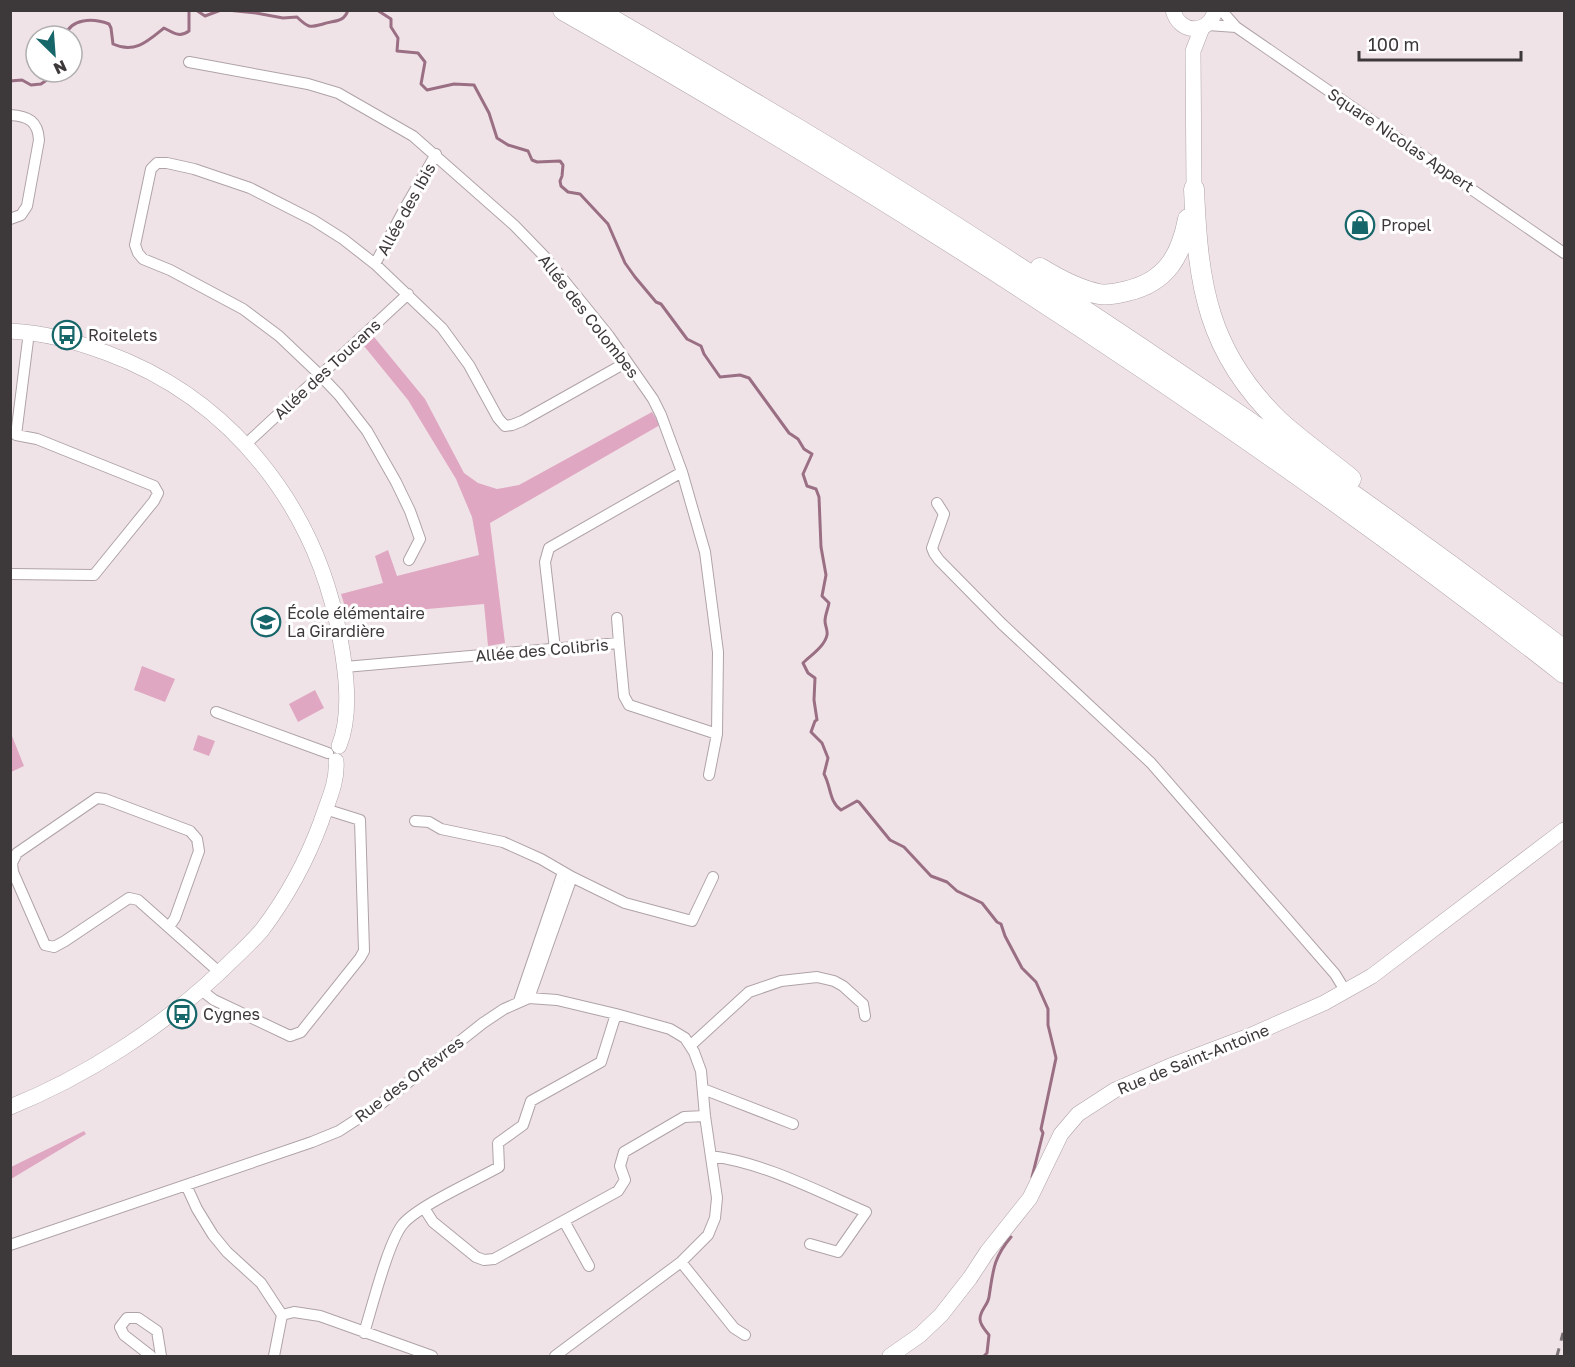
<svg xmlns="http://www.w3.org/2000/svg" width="1575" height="1367" font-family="'Golos Text',sans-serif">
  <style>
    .green { fill: #dfa7c1 }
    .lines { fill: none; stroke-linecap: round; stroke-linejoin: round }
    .stream { stroke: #9a6f83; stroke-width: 3 }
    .street-casing { stroke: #afa3a8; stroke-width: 12 }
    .secondary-casing { stroke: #afa3a8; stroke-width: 16 }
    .highway-casing { stroke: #afa3a8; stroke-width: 21 }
    .street { stroke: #fff; stroke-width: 10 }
    .secondary { stroke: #fff; stroke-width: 15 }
    .highway { stroke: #fff; stroke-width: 20 }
    .rail { stroke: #7c7477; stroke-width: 3; stroke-dasharray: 8 8; stroke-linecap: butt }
    .labels { text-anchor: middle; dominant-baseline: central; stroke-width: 6; stroke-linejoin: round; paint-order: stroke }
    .street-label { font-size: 16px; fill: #3d383a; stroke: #fff }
    .poi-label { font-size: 16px; fill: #3d383a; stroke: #fff; text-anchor: start }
  </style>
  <rect width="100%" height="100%" fill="#f0e3e8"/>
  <path class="green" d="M374 337 425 399 464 473 478 483 497 489 519 485 652 412 660 425 490 523 505 643 488 646 484 604 348 616 341 594 383 583 375 556 388 550 397 576 479 555 472 517 456 479 408 400 364 346Z
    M142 666 175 679 165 702 134 690Z
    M315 690 324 708 298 722 289 704Z
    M10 731 24 766 11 772H10Z
    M198 735 215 741 209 756 193 750Z
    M84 1131 86 1134 11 1179V1167Z"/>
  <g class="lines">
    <path class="stream" d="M196 10 205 16 221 10
      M227 10 256 13 283 18 297 17C300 20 304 24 309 26 315 27 318 25 323 24 334 20 344 23 348 10
      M377 10 391 19V27L398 38 397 51 418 53 425 62 421 84 427 90 454 84 474 85 489 113 497 138 508 145 528 151 532 160 537 162 560 161 563 165 562 176 560 181 561 186 568 192 580 194 608 224 625 263 635 277 656 302 661 304 687 339 701 346 704 354 720 377 740 375 749 378 789 433 798 439 804 449 812 454 803 474 807 486 816 489 819 497 821 547 826 575 822 596 829 603C828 609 825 615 825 621 825 626 828 630 827 635 825 646 810 656 803 663L808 673 815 678 814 700 817 720 815 721 811 732 822 743 828 758 824 774C831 786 829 802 841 810L857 801 859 802 890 840 904 847 931 876 947 882 957 891 982 903 997 922 1001 924 1005 936 1022 968 1036 982 1048 1009V1025L1056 1058 1041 1129 1043 1133 1032 1177
      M65 36C71 18 93 18 109 24L111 28 113 44C135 54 148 41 164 28 174 33 179 38 189 31V10
      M10 81 22 80 31 85 41 84 51 77V72
      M984 1356 987 1353 989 1335C985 1330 980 1325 980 1319 980 1310 988 1305 989 1297 993 1272 993 1258 1011 1237"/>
    <g class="street-casing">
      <path id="street" d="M1221 10 1236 27 1564 253
        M1208 25 1236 27
        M189 62 308 84 338 93 413 136 514 225 545 257 609 336 653 399 661 415 682 472 705 552 718 652 717 734 709 775
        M10 115C28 116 38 121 39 140L27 206 21 215 10 219
        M375 264 406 206 436 154
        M245 445 408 294
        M937 503 944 514 932 548 934 553 939 560 1002 624 1151 763 1335 974 1346 992
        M409 560 420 539 410 511 396 482 367 431 339 395 320 375 279 336 243 309 170 270 143 259 138 253 135 245 151 169 157 163H167L194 169 250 188 313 220 343 239 375 264 442 328 469 365 498 418 505 426 512 425 522 421 627 362
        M10 574 94 575 154 501 158 493 154 486 37 439 16 435 29 332
        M617 618 619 643
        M555 649 545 562 549 548 682 472
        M345 667 619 643 624 696 629 705 717 734
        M216 712 328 753
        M415 821 429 822 441 829 503 842 541 859 572 877 625 903 692 921 713 877
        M169 927 175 918 199 851 197 839 190 831 105 799 97 798 17 853 12 863 13 872 45 945 54 947 65 941 129 898 138 900 219 972
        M201 990 214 1000 290 1036 301 1032 360 958 364 951 360 820 325 809
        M529 998 572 877
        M519 1001 563 872
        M690 1046 749 992 781 981 817 977 834 981 843 986 863 1004 865 1016
        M703 1089 793 1124
        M711 1156C765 1163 817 1191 866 1212L838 1252 810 1244
        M186 1185 197 1209 213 1235 227 1252 261 1283 282 1315 274 1356
        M424 1208 433 1222 476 1257 484 1260 494 1259 618 1191 625 1180 620 1166 624 1152 684 1117 705 1116
        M564 1221 589 1266
        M10 1245 312 1142 339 1131 382 1103 483 1023 504 1009 529 998 557 1000 616 1014 670 1029 685 1038 694 1052 701 1071 705 1116 717 1198 715 1218 708 1235 681 1262 555 1356
        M681 1262 734 1328 745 1335
        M282 1315 294 1312 320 1316 432 1356
        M364 1333C372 1308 388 1242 403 1224 418 1206 476 1180 499 1167L498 1143 523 1125 531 1101 601 1062 616 1014
        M151 1356 124 1335 120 1327 127 1318H138L157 1331 161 1356"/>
    </g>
    <g class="secondary-casing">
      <path id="secondary" d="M1173 10C1179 35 1210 35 1215 10
        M1194 189 1193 51 1202 28
        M10 331C46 333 74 341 107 353 232 399 317 508 340 638 346 671 352 714 339 746
        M10 1107C85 1077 162 1027 220 972 234 958 249 945 262 930 286 898 307 860 321 822 327 803 338 782 336 761
        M890 1356 920 1335 941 1315 970 1278 987 1252 1030 1198 1061 1134 1078 1114 1115 1090 1170 1066 1249 1036 1324 1003 1372 976 1564 830"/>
    </g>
    <g class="highway-casing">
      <path id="highway" d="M563 10C911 208 1249 427 1564 673
        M596 10C717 81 838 151 956 227 1164 360 1368 501 1564 650
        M1194 189C1198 285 1207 352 1280 422 1302 442 1328 460 1351 479
        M1040 268C1058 279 1078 290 1099 294 1109 296 1118 293 1127 291 1166 282 1181 256 1188 219"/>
    </g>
    <use href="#street" class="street"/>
    <use href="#secondary" class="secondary"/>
    <use href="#highway" class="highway"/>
    <path class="rail" d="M1557 1356 1564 1329"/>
  </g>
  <defs>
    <g id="shop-ring" transform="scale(1.5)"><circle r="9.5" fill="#fff" stroke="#176669" stroke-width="1.5"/><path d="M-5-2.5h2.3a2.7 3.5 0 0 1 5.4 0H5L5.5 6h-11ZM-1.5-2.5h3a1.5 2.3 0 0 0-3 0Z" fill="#176669"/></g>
    <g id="bus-ring" transform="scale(1.5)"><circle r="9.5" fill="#fff" stroke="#176669" stroke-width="1.5"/><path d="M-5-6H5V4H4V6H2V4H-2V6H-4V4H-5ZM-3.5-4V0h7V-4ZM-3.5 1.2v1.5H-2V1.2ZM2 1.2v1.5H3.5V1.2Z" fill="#176669"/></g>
    <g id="school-ring" transform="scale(1.5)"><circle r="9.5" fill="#fff" stroke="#176669" stroke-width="1.5"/><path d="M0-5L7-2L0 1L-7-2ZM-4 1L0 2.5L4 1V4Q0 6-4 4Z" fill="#176669"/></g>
  </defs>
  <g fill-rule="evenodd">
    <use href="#shop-ring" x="1360" y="225"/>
    <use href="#bus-ring" x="67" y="335"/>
    <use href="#school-ring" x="266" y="622"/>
    <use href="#bus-ring" x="182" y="1014"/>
  </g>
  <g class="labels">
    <g class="street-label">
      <text transform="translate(1401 140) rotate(34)">Square Nicolas Appert</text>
      <text transform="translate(406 209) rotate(-61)">Allée des Ibis</text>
      <text transform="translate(589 316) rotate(52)">Allée des Colombes</text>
      <text transform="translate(327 369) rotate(-43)">Allée des Toucans</text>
      <text transform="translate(542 650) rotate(-5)">Allée des Colibris</text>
      <text transform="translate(1193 1059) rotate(-22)">Rue de Saint-Antoine</text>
      <text transform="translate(409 1079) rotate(-37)">Rue des Orfèvres</text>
    </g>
    <g class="poi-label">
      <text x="1381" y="225">Propel</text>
      <text x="88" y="335">Roitelets</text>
      <text x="287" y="613">École élémentaire<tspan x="287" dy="18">La Girardière</tspan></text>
      <text x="203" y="1014">Cygnes</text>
    </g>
  </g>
  <rect width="1575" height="1367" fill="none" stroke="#3d383a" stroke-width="24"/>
  <g transform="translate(54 54) rotate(155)"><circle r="28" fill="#ffffff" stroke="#b1afb0" stroke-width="1.5"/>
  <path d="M0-4.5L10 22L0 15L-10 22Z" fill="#176669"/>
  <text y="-9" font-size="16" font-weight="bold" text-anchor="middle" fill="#3d383a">N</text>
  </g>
  <path d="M1359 51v9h162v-9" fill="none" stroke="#3d383a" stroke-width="3"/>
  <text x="1368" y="51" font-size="18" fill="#3d383a" stroke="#ffffff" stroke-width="4.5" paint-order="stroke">100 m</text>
</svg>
